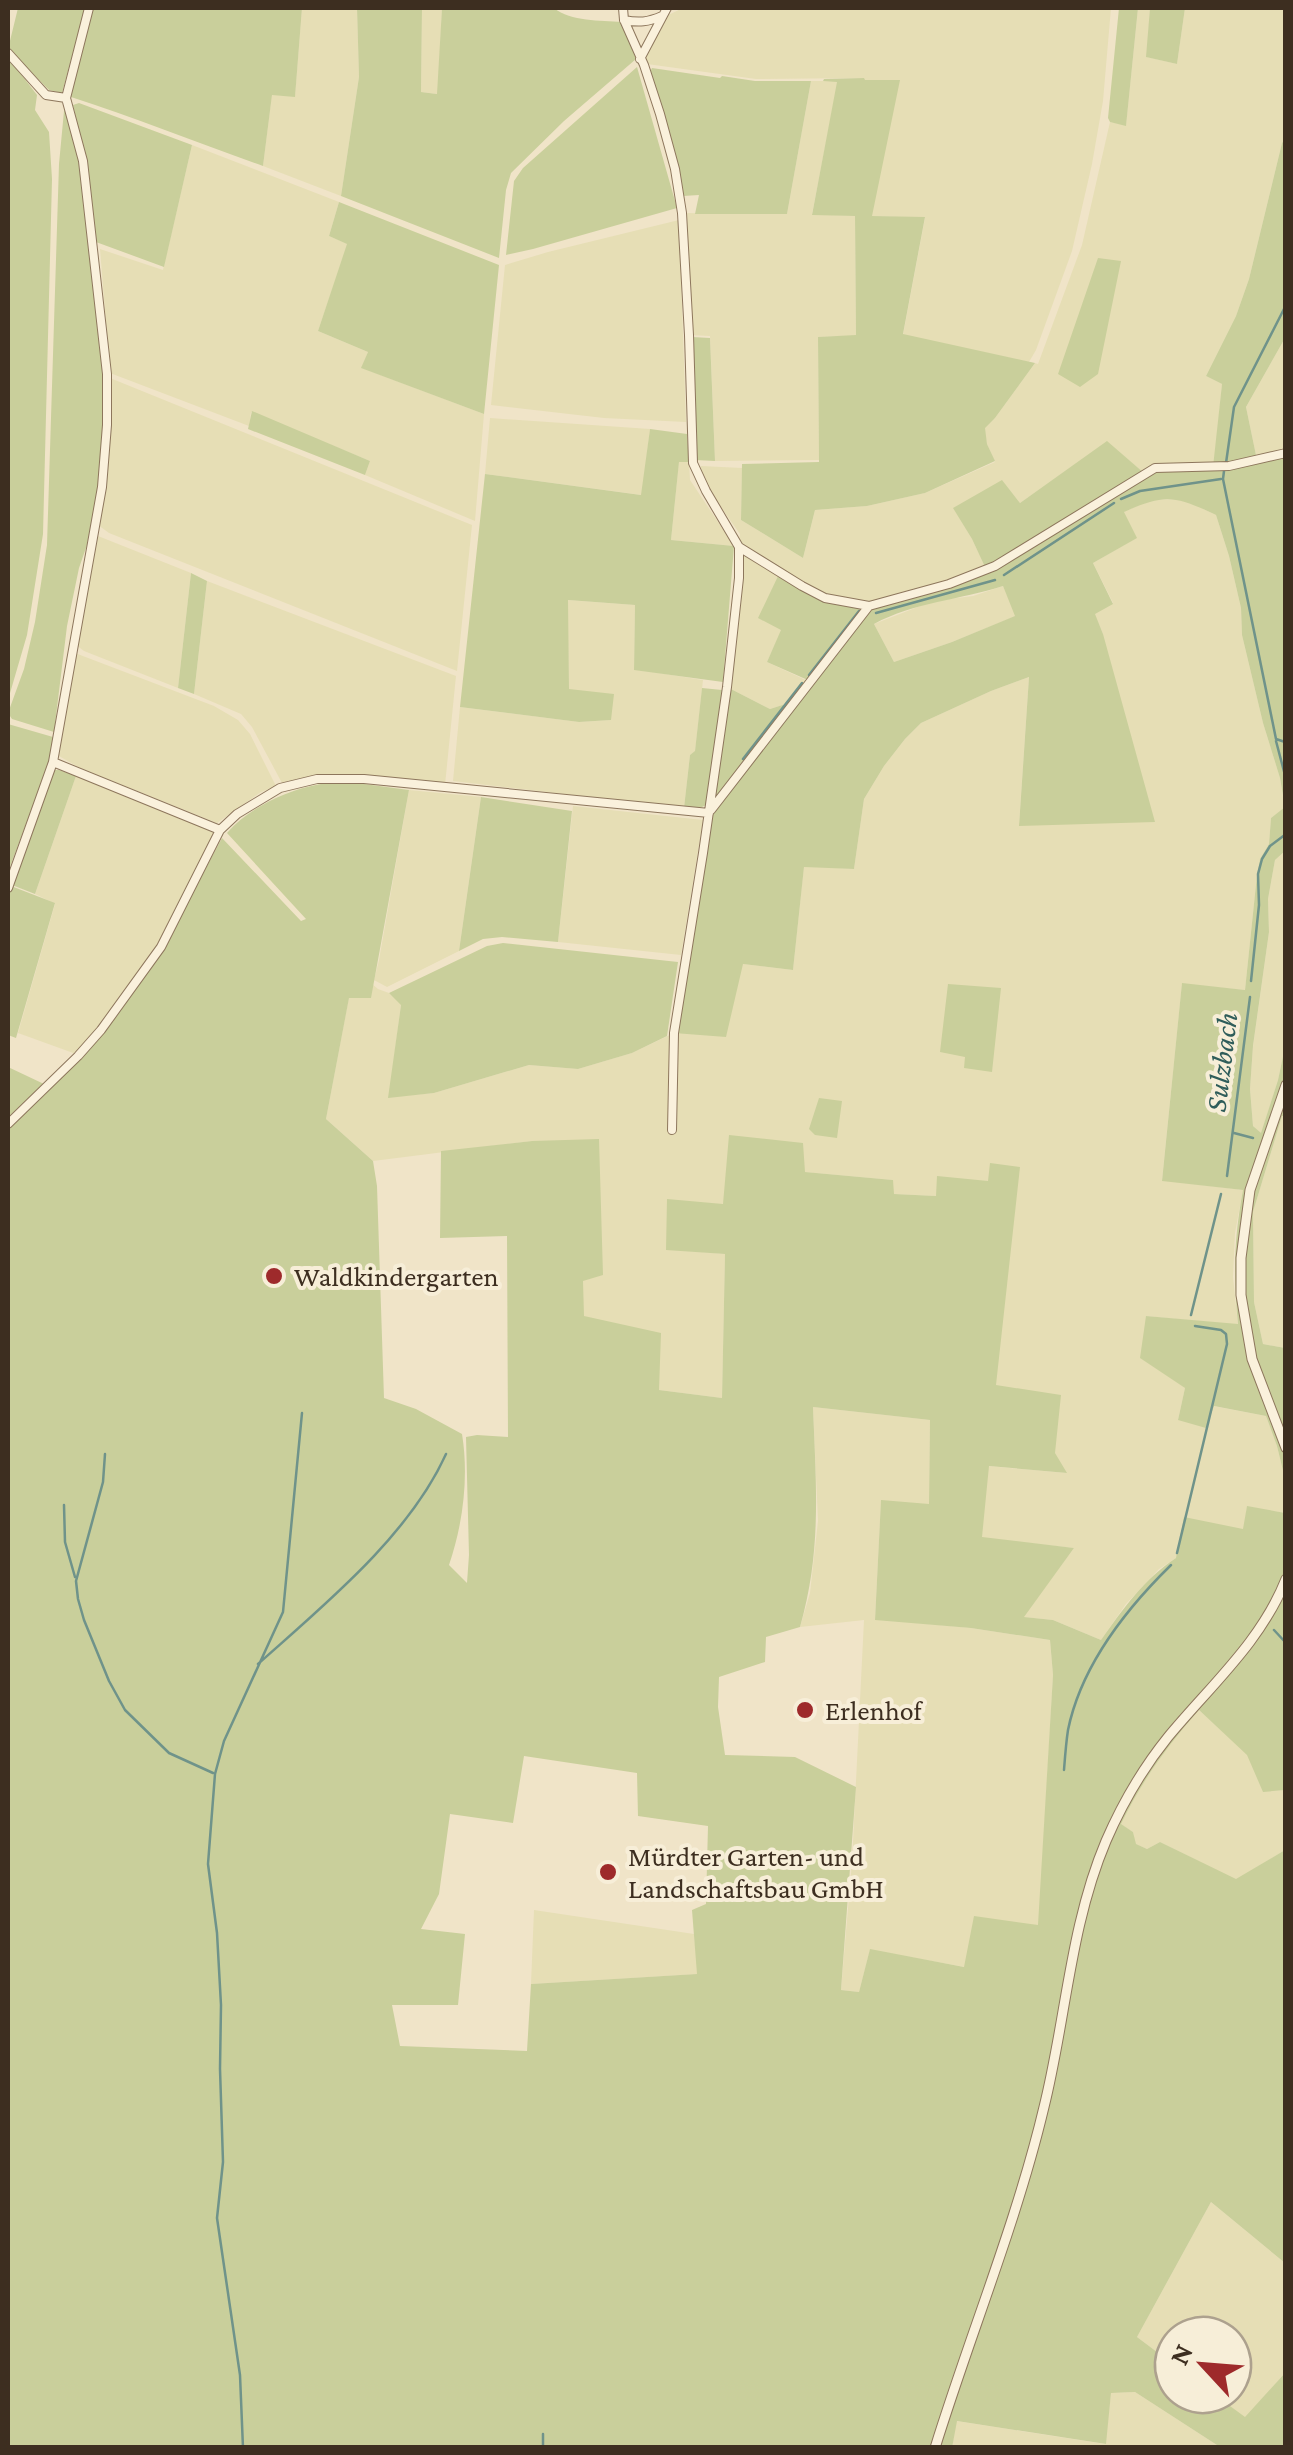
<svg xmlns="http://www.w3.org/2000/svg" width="1293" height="2455" font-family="'Crimson Pro',serif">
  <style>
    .farmland { fill: #e6deb5 }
    .green { fill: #c9cf9b; fill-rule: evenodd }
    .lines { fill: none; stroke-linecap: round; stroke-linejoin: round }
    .stream { stroke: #6f938a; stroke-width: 2.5 }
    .minor-casing { stroke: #8d765c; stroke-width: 10 }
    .tertiary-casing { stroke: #8d765c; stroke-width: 11 }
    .minor { stroke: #faf1dc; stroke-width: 8 }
    .tertiary { stroke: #faf1dc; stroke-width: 9 }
    .poi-dot { fill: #9e2a2b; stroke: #f7eed8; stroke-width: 4 }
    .labels { text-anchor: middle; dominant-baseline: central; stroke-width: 8; stroke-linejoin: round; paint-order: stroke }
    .poi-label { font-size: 28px; fill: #3d2e20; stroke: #f7eed8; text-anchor: start }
    .water-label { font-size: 30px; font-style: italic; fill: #2f5d5a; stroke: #f7eed8 }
  </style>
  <rect width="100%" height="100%" fill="#f0e4c8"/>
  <path class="farmland" d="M302 8H357L359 77 341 196 263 166 272 94 295 96Z
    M422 8H442L438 94 421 92Z
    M683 8H1111L1103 101 1092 164 1072 251 1036 350 1029 362 903 335 925 218 872 216 863 78 756 79 647 64 643 56 664 17Z
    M1138 8H1150L1147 57 1177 64 1185 8H1285V139L1282 143 1249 279 1236 316 1206 376 1222 384 1214 468 1144 473 1107 442 1020 503 1002 481 954 508 972 539 987 570 782 630 767 662 810 682 795 701 770 709 727 687 740 534 708 489 700 471 701 466 742 468 741 520 803 558 815 510 867 506 925 493 995 462 987 444 984 428 995 418 1035 363 1038 364 1082 245 1110 122 1126 125Z
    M811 81H838L812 214 855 216 856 336 818 337 819 460 715 461 710 336 689 335 682 213 787 214Z
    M192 145 339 202 329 236 348 244 318 331 368 352 362 368 484 414 475 521 365 475 370 461 251 412 249 426 110 373 100 249 163 270Z
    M679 220 686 422 604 418 491 405 505 265 548 252Z
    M1285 338V453L1257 460 1246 407Z
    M110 378 472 525 457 671 109 533 98 525Z
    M490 418 650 429 642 495 485 474Z
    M679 461 689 462 690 480 734 546 671 540Z
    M1183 499 1216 515 1229 556 1241 608 1242 635 1263 723 1280 778 1285 808 1271 818 1269 844 1260 859 1257 875 1245 990 1182 984 1162 1180 1243 1190 1235 1233 1233 1277 1238 1325 1146 1316 1185 1388 1178 1420 1213 1406 1266 1416 1277 1446 1285 1479V1513L1247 1507 1244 1529 1176 1558 1159 1569 1126 1604 1101 1640 1053 1620 1023 1617 1074 1548 981 1538 988 1466 1066 1473 996 1385 988 1181 936 1196 893 1194V1180L804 1172 723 1204 666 1249 725 1254 722 1398 659 1390 583 1316V1280L532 1141 373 1161 326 1119 349 997 372 984 378 989 389 993 401 1004 389 1097 434 1093 529 1065 578 1069 632 1053 674 1033 743 964 793 970 804 866 854 869 864 799 884 766 905 739 921 723 991 691 1029 677 1019 825 1103 634 1094 613 1113 603 1093 563 1136 538 1123 512 1151 500Z
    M98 536 191 573 178 688 84 651 76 645Z
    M207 581 456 676 445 785 318 777 282 783 252 727 241 714 194 694Z
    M1003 586 1016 616 952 642 894 662 874 624 933 601 973 596Z
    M567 600 635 605 634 669 703 680 695 752 690 755 684 808 453 781 460 707 579 722 611 720 569 690Z
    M75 653 214 706 238 720 250 734 276 786 261 792 217 823 80 768 59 756Z
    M76 776 215 831 156 947 98 1028 76 1054 18 1033 55 904 35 894Z
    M409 790 481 797 459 951 387 987 374 980 379 960Z
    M573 806 703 820 681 955 558 942Z
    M1285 851V1047L1278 1080 1261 1134 1253 1126 1250 1089 1253 1047 1269 932 1268 899 1275 860Z
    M1282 1116H1285V1348L1263 1344 1254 1302 1253 1212Z
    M813 1407 930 1420 929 1505 881 1501 875 1619 971 1628 1050 1640 1053 1675 1039 1925 965 1967 870 1950 859 1992 841 1990 852 1862 864 1620 800 1627 810 1593 818 1521Z
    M1199 1710 1248 1755 1263 1791 1285 1790V1850L1236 1880 1160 1842 1147 1849 1135 1844 1133 1832 1120 1824 1135 1795 1172 1740Z
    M534 1910 694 1934 698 1974 531 1984Z
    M1211 2202 1285 2263V2373L1245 2418 1215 2395H1233V2335H1173V2364L1137 2337Z
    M1135 2392 1220 2447 952 2448 956 2421 1105 2444 1111 2393Z"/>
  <path class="green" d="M18 8H85L62 93 49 90 8 49Z
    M92 8H302L295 97 272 95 263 166C198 143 136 118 71 97Z
    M357 8H422L421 92 437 94 442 8H554C571 22 600 20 622 22L636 59 564 121 511 173 506 190 499 258 341 196 359 77Z
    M1119 8H1138L1126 126 1110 122 1108 118Z
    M1150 8H1185L1177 64 1146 57Z
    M8 57 37 95 35 110 49 132 52 179 43 534 27 635 8 700Z
    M637 67 677 208 533 249 506 255 514 181 523 168Z
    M652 68 720 78 722 76 755 81H811L787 214H695L699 195 683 196 649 74Z
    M864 78 865 80H900L872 216 925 217 903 334 1035 363 995 418 985 428 987 444 995 461 925 493 867 506 815 510 803 558 741 520 742 464 819 462 818 337 856 335 855 216 812 215 837 82 823 81 824 79Z
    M79 103 192 145 164 267 96 242 86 161 73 105Z
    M68 108 80 163 89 236 103 378V427L99 483 87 545 79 568 67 626 54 732 12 719 8 713 24 669 35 622 47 545 59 164 64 111Z
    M1285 139V338L1246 407 1257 460 1286 453 1285 851 1275 860 1268 899 1269 932 1253 1046 1250 1089 1253 1126 1261 1133 1278 1080 1285 1047V1116H1282L1253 1212 1254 1302 1263 1344 1285 1348V1479L1277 1446 1266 1416 1214 1406 1206 1428 1178 1420 1185 1388 1140 1358 1146 1316 1238 1324C1233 1276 1234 1238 1243 1190L1162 1181 1182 983 1245 990 1257 875 1260 859 1269 844 1271 818 1285 807 1280 778 1263 723 1242 635 1241 608 1229 556 1216 515C1176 496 1165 493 1124 512L1137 538 1093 563 1113 604 1095 614 1103 634 1155 822 1019 826 1029 677 991 691 921 723 905 739 884 766 864 799 854 869 804 867 793 970 743 964 726 1037 674 1033 727 687 770 709 795 701 810 681 767 662 781 630 758 618 780 572 825 598 869 606 986 569 972 539 953 508 1002 480 1020 503 1107 441 1144 473 1155 468 1213 467 1222 384 1206 376 1236 316 1249 279 1282 143ZM1003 586 1015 616 952 642 894 662 874 624C914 602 960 600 1003 586Z
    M339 202 499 265 484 414 361 368 368 352 318 331 347 244 329 236Z
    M1098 258 1121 261 1098 374 1080 387 1058 374Z
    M692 337 710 338 715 461 695 460Z
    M252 411 370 461 365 475 248 429Z
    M650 429 687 434 689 462H679L671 540 734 546 723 682 634 670 635 605 568 600 569 689 614 694 611 720 579 722 460 707 485 474 641 495Z
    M191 573 207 581 194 694 178 688Z
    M702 688 722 690 706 805 700 808H684L690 755 695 751Z
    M8 724 53 737 50 760 8 872Z
    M54 770H59L76 776 35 894 12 885Z
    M364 784 409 790 371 998H349L326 1119 373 1161 377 1186 384 1398 416 1409 462 1434C469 1477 463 1524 449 1565L467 1583 469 1555 466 1437 477 1435 508 1437 507 1236 440 1238 441 1151 532 1141 599 1139 603 1275 583 1281 584 1316 661 1333 659 1390 722 1398 725 1254 666 1250 667 1199 723 1204 729 1135 803 1143 805 1172 893 1180 894 1194 936 1196 937 1176 988 1181 990 1163 1020 1167 996 1385 1061 1395 1055 1453 1067 1473 989 1466 982 1537 1074 1548 1024 1617 1053 1620 1101 1640C1123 1609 1144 1579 1176 1558L1184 1517 1243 1529 1247 1506 1285 1513V1790L1263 1792 1247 1755 1199 1710C1168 1745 1141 1782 1121 1824L1133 1832 1136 1844 1147 1849 1160 1842 1236 1879 1285 1850V2263L1211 2202 1137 2337 1173 2364V2395H1215L1245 2417 1285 2373V2447H1220L1135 2392 1111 2393 1106 2444 957 2421 952 2448H8V1129L79 1060 163 948 222 838 301 921 306 919 227 833C248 809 284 791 316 785 331 782 348 784 364 784ZM813 1407 930 1420 929 1504 881 1500 875 1620 971 1628 1050 1640 1053 1675 1038 1925 974 1916 964 1967 870 1949 859 1992 841 1990 856 1787 795 1757 725 1755 718 1707 719 1677 765 1662 766 1637 800 1627C822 1550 816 1485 813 1407ZM524 1756 637 1773 638 1816 708 1826 706 1904 692 1910 697 1974 531 1984 527 2051 400 2046 392 2005H458L465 1934 421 1929 439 1894 450 1814 513 1823Z
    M481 797 572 811 558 942 502 937 483 939 459 951Z
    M11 886 55 903 16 1038 8 1035V897Z
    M503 943 678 962 667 1036 632 1053 578 1069 529 1065 434 1093 388 1098 401 1005 389 993 487 946Z
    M948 984 1001 988 992 1072 964 1068 965 1057 940 1052Z
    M8 1067 44 1084 8 1117Z
    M819 1098 842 1101 837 1138 815 1135 809 1129Z"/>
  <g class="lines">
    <path class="stream" d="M1226 463 1234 407 1286 305
      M1224 471 1223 479 1276 739 1285 742
      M1121 499 1140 491 1221 479
      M1004 575 1114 503
      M876 613 995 580
      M809 675 859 611
      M1276 741 1286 779
      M743 759 802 683
      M1251 981 1259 905 1258 874 1262 859 1270 846 1286 834
      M1234 1133 1253 1138
      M1227 1176 1250 997
      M1191 1315 1221 1194
      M105 1454 103 1482 76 1581 78 1599 84 1620 109 1681 125 1710 169 1753 213 1773
      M64 1505 65 1542 75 1577
      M1177 1553 1227 1344 1226 1334 1221 1330 1195 1326
      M1274 1630 1286 1643
      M258 1664C324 1605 409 1536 446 1454
      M1064 1770C1065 1757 1066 1743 1068 1730 1081 1666 1125 1610 1171 1565
      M243 2448 240 2375 217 2218 223 2162 220 2069 221 2005 217 1933 208 1864 215 1774 224 1741 283 1612 302 1413
      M543 2448V2434"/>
    <g class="minor-casing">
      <path id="minor" d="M623 8 624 20 644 65 660 114 675 169 682 213 689 335 693 463 706 491 739 547V578L727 687 703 853 674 1033 672 1130
        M624 20C639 23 648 22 662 16
        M8 53 46 95 66 98
        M640 59 667 8
        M739 547 802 586 825 598 869 606
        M53 762 220 830
        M711 810 869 606 949 584 995 566 1155 468 1229 466 1286 453
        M8 888 53 762 102 487 107 425V374L83 161 66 98 89 8
        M8 1124 78 1056 101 1030 161 947 220 830 237 814 280 788 317 779H364L709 813"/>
    </g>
    <g class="tertiary-casing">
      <path id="tertiary" d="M1286 1085 1250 1190 1241 1258V1295L1252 1359 1286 1448
        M935 2448C970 2335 1017 2221 1044 2107 1066 2019 1070 1926 1106 1841 1122 1804 1143 1768 1168 1737 1211 1685 1261 1642 1286 1579"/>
    </g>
    <use href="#minor" class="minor"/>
    <use href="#tertiary" class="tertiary"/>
  </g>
  <g class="poi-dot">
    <circle cx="274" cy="1276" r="10"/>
    <circle cx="805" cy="1710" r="10"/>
    <circle cx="608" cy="1872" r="10"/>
  </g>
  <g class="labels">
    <g class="poi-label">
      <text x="294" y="1276">Waldkindergarten</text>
      <text x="825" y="1710">Erlenhof</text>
      <text x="628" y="1856">Mürdter Garten- und<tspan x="628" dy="32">Landschaftsbau GmbH</tspan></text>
    </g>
    <g class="water-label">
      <text transform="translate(1221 1062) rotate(-83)">Sulzbach</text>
    </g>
  </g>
  <rect width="1293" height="2455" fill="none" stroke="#3d2e20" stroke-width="20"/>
  <g transform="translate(1203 2365) rotate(296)"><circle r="48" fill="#f7eed8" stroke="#ada18e" stroke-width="2.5"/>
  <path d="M0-8L18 38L0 25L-18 38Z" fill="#9e2a2b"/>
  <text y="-15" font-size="28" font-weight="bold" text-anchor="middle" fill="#3d2e20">N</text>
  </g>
</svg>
